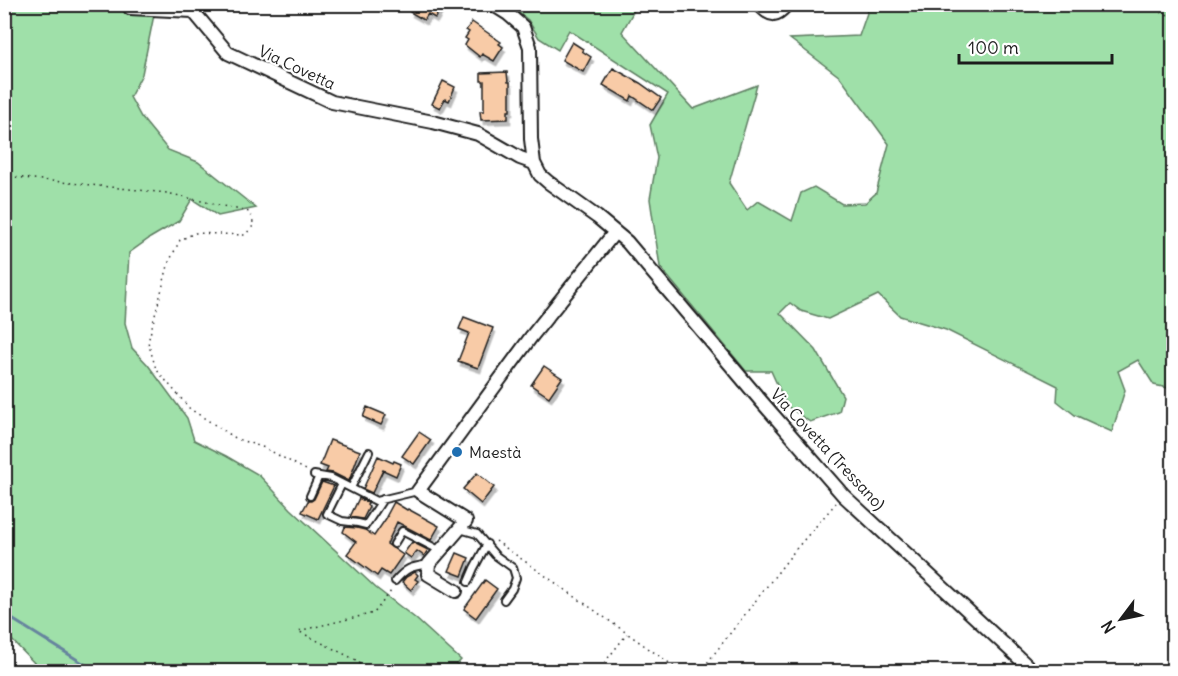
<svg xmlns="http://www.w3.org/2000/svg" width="1178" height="676" font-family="Delius,sans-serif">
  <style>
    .green { fill: #9fe0a9; stroke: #5e7e62; stroke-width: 1.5 }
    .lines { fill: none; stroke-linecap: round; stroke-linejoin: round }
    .stream { stroke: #66849e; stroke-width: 3 }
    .building { fill: #f8cba7; stroke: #1c1c1c; stroke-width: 1.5; filter: url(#shadow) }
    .service-casing { stroke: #1c1c1c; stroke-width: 10 }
    .minor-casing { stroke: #1c1c1c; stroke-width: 16 }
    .path { stroke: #1c1c1c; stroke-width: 1.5; stroke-dasharray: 1.5 4.5; stroke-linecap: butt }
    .service { stroke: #fff; stroke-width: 6 }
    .minor { stroke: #fff; stroke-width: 12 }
    .poi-dot { fill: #1f6fb2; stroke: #fff; stroke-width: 2 }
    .labels { text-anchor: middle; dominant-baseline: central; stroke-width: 4.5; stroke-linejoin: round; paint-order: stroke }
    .street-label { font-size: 16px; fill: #1c1c1c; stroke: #fff }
    .poi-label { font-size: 16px; fill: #1c1c1c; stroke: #fff; text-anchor: start }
  </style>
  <defs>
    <filter id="shadow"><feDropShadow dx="2.5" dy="4.5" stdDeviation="0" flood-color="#0004"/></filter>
  </defs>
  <rect width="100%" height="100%" fill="#fff"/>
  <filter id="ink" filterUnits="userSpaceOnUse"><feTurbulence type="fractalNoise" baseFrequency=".0167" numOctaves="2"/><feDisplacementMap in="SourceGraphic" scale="12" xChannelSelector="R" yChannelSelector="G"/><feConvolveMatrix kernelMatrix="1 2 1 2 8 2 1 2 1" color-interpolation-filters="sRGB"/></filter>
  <g filter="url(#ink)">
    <path class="green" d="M1145 4 1151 8 1154 5H1173V389L1154 385 1138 360 1118 371 1125 390 1112 432 1075 415 1057 401 1058 386 946 330 900 316 878 295 828 319 801 311 790 303 780 313 816 350 843 396 839 412 810 422 787 406 771 371H746L660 267 650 199 657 158 650 125 668 94 569 30 558 50 539 38 528 20 509 5H637L622 32 693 109 757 85 729 183 747 210 758 201 792 221 801 193 814 187 842 204 865 203 876 193 889 144 840 77 790 39 859 36 867 13 866 5Z
      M4 5H156L142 74 130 97 141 117 168 150 198 162 256 208 218 216 192 199 179 221 150 238 129 253 125 323 132 348 148 365 187 418 194 440 226 456 259 475 291 509 376 588 415 618 461 660 451 671H42L5 633Z"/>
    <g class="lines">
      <path class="stream" d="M4 614 97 672"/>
    </g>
    <path class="building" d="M415 4H443L435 18 428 14 424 20 410 12Z
      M472 22 501 42 499 44 503 47 494 61 482 54 480 57 465 45 468 40 465 38 469 32 466 30Z
      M572 42 583 49 582 51 591 57 583 72 562 60Z
      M613 68 640 83 661 98 653 110 632 96 630 101 603 85Z
      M507 72 508 82H510V111H508V119L481 120 480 111H484V81H481V73Z
      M443 81 455 87 449 101 445 99 440 108 432 104Z
      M464 317 493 328 478 368 458 361 469 333 459 329Z
      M544 366 562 378 549 397 531 385Z
      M367 407 386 415 381 425 363 417Z
      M419 432 431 440 414 464 402 456Z
      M330 440 360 451 349 481 333 473 326 472 328 468 320 465Z
      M378 456 393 463 394 461 401 464 396 476 383 470 372 493 363 489Z
      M477 473 494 487 481 504 463 489Z
      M322 482 334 486 318 519 302 512 308 501H311L314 499Z
      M359 498 368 503 367 505 369 507 363 519 350 517Z
      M394 502 407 510 408 509 439 526 431 540 397 522 387 544 403 555 389 575 381 570 377 576 347 554 356 542 343 532 345 527 357 528 365 530 374 536 387 517H386Z
      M412 542 428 550 424 556 417 551 411 558 404 553Z
      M457 553 469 558 462 576 449 571Z
      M415 572 418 575 415 579 418 581 411 590 402 582 406 577Z
      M485 580 497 589 476 618 464 609Z"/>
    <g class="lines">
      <g class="service-casing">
        <path id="service" d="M314 475 331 478 376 501 418 491
          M342 484 327 514 342 521 358 523 366 525 383 499
          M351 488 369 452
          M310 496 319 476
          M460 529 477 534 495 555 513 568 516 578 512 589 504 600
          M394 544 402 531 441 551
          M395 581C407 567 411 567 429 564
          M468 582 474 568 487 544"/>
      </g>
      <g class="minor-casing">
        <path id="minor" d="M492 4 508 14 523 27 530 47 531 139 534 163 540 175 548 182 597 217 627 242 761 401 843 495 1034 672
          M759 4C770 17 776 18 787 4
          M130 8 193 11 228 53 332 102 433 122 478 134 520 158 534 163
          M456 591 428 574 429 564 466 521 418 491 531 337 615 232"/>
      </g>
      <path class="path" d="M1145 4 1152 9 1174 17
        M4 176 167 193 249 212 254 225 245 235 195 233 180 240 169 262 148 342 156 369 190 409 237 439 265 448 306 470
        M496 541 682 672
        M369 672 356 660 298 631 374 613 391 591
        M597 672 627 634
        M700 672 796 549 836 503"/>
      <use href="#service" class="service"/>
      <use href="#minor" class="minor"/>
    </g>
  </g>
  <circle class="poi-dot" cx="457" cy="452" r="6"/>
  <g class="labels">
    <g class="street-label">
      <text transform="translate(297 67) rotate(25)">Via Covetta</text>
      <text transform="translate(828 449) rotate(47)">Via Covetta (Tressano)</text>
    </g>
    <g class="poi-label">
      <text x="469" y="452">Maestà</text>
    </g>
  </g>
  <rect width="1178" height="676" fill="none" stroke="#fff" stroke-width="24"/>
  <rect x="12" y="12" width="1154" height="652" fill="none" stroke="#1c1c1c" stroke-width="2" filter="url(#ink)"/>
  <g transform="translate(1121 619) rotate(238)" stroke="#ffffff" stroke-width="4.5" paint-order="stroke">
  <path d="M0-4.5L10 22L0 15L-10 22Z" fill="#1c1c1c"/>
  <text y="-9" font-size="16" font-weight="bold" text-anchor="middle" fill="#1c1c1c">N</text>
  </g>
  <path d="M959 54v9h153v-9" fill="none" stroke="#1c1c1c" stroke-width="3"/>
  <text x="968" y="54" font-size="18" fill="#1c1c1c" stroke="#ffffff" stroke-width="4.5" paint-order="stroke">100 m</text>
</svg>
